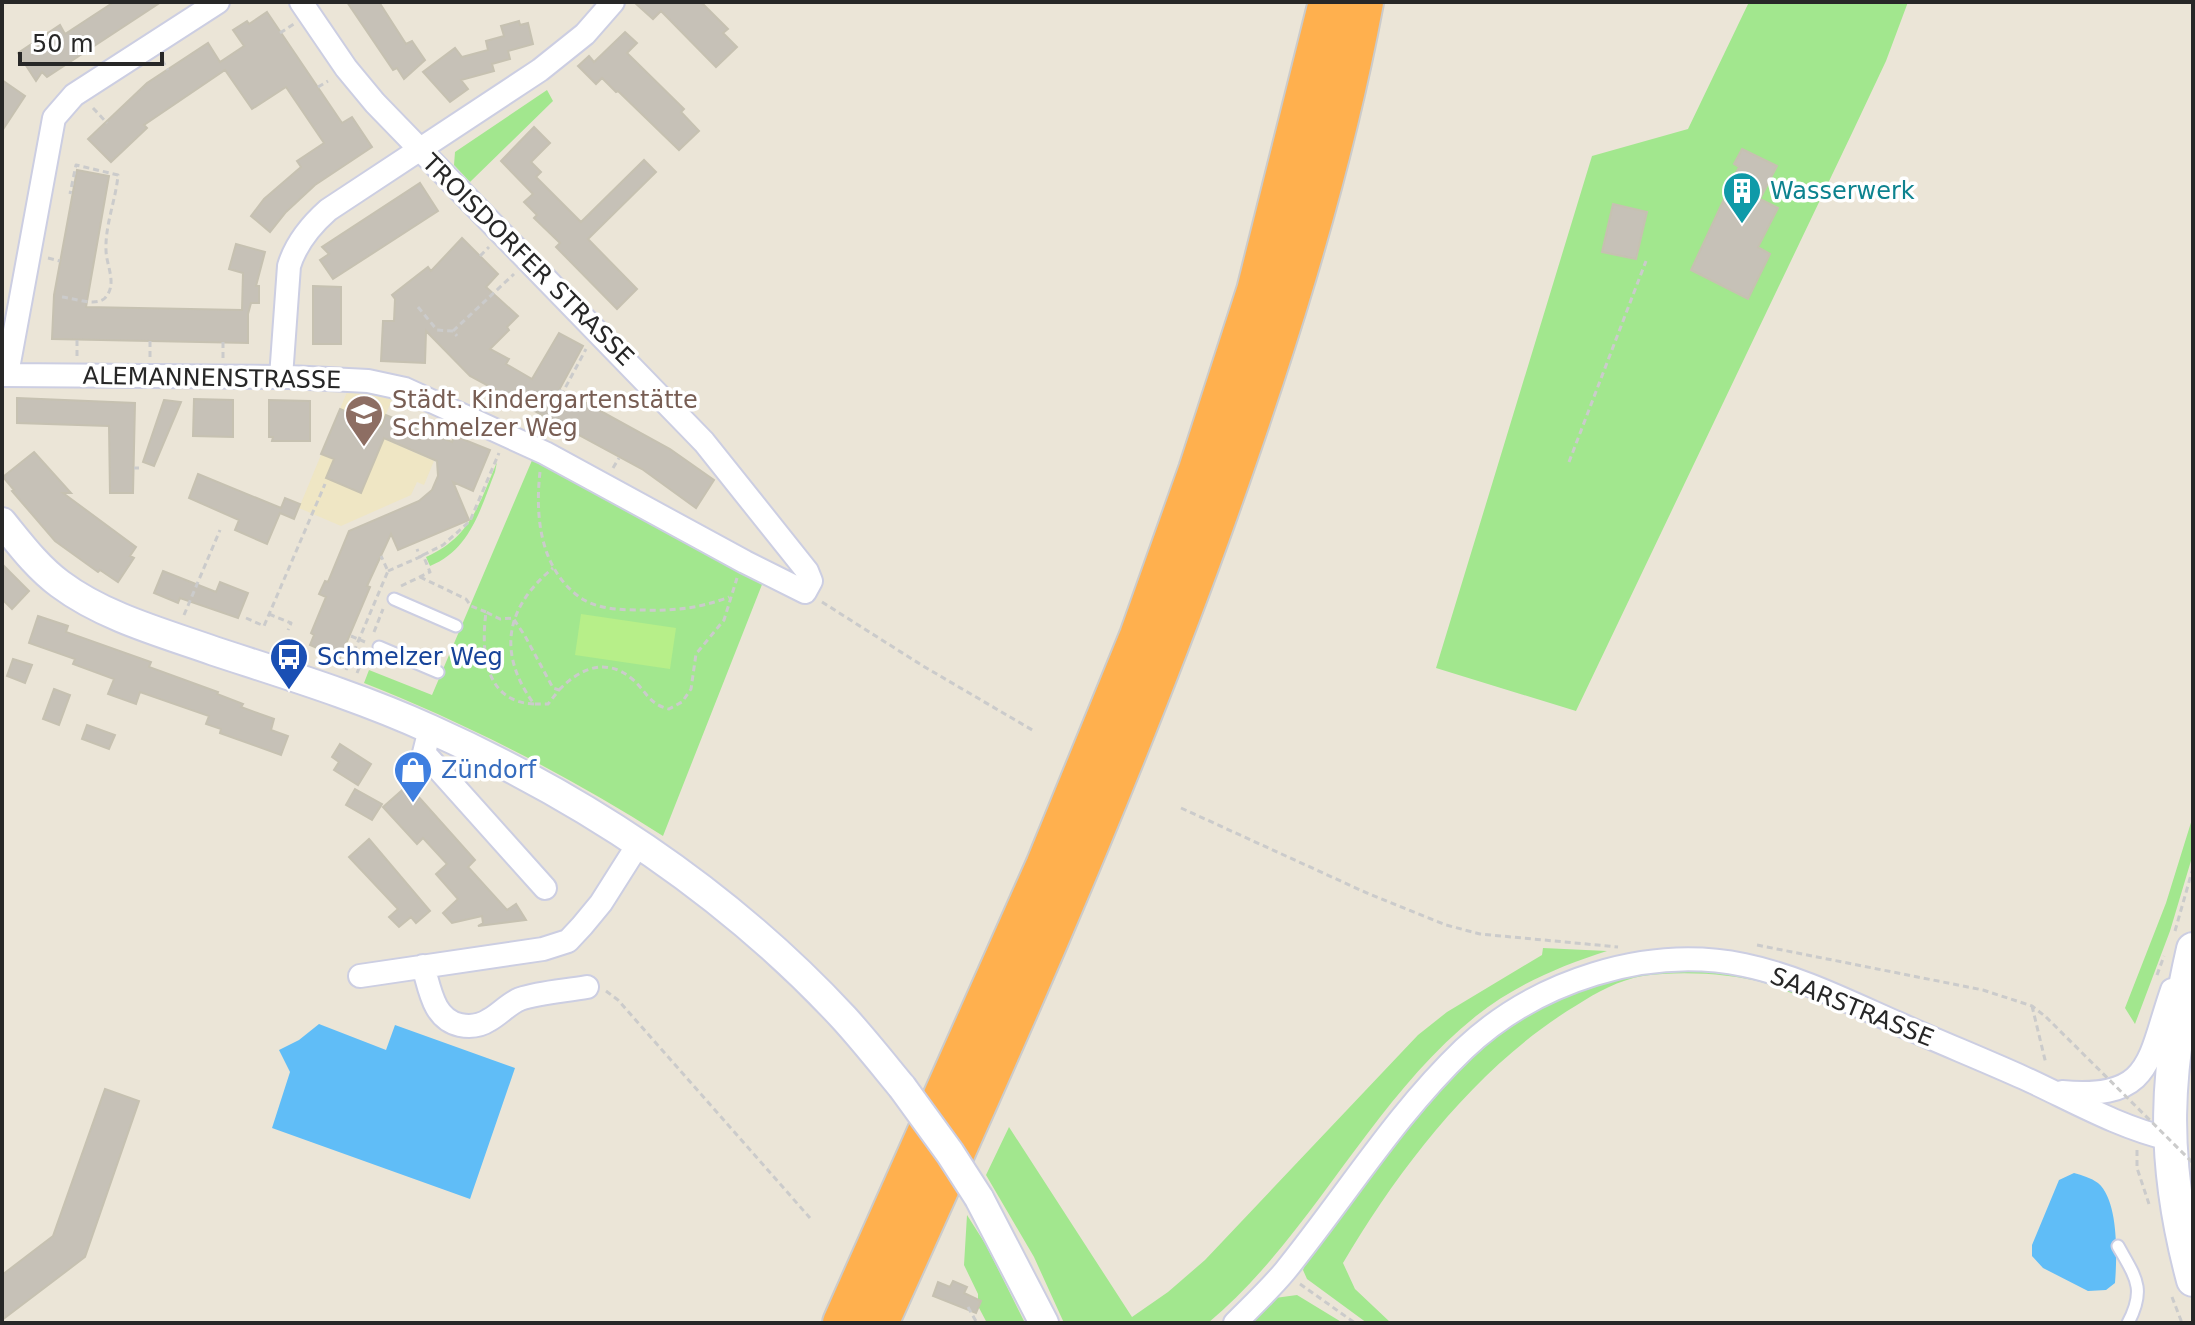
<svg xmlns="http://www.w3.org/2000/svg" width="2195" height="1325" font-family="'DejaVu Sans',sans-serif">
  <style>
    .education { fill: #efe6c4 }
    .green { fill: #a2e78e }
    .pitch { fill: #b7ef89 }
    .water { fill: #60bdf7 }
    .building { fill: #c6c1b7; stroke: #c6c1b1; stroke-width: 2 }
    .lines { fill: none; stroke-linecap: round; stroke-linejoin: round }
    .service-casing { stroke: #cccee2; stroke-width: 15 }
    .minor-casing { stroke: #cccee2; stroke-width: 26 }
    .tertiary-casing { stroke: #cccee2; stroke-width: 32 }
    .secondary-casing { stroke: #cccee2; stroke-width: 36 }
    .motorway-casing { stroke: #cbcbcb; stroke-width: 44 }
    .path { stroke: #cbcbcb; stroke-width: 3; stroke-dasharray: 6 4; stroke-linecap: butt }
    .service { stroke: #fff; stroke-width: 11 }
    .minor { stroke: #fff; stroke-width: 22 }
    .tertiary { stroke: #fff; stroke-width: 28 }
    .secondary { stroke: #fff; stroke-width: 32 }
    .motorway { stroke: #ffb04e; stroke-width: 40 }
    .tertiary-bridge-casing { stroke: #cccee2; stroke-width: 32; stroke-linecap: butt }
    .path-bridge { stroke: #cbcbcb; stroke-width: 3; stroke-dasharray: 6 4; stroke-linecap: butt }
    .tertiary-bridge { stroke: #fff; stroke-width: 28 }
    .labels { text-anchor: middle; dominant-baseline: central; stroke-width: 7; stroke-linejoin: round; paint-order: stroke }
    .culture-label { font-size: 24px; fill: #0d838f; stroke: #fff; text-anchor: start }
    .street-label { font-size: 24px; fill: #272727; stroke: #fff }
    .education-label { font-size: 24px; fill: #785e54; stroke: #fff; text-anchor: start }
    .transit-label { font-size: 24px; fill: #164399; stroke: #fff; text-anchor: start }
    .shop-label { font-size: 24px; fill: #366cbe; stroke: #fff; text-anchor: start }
  </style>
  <rect width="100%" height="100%" fill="#ebe5d7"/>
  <path class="education" d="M347 392 393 397 377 436 434 461 424 485 417 482 411 495 341 526 299 508Z"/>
  <path class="green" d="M1749 2H1908L1886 61 1853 131 1576 711 1436 668 1592 156 1688 129Z
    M547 90 553 101 470 182 454 165 455 152Z
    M533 458 763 582 663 836C567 775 470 725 364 683L369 670 432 695Z
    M497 462 495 472C480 510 470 550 430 566L426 557C471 537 479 504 497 462Z
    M2193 816V854L2170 931 2135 1024 2125 1008 2166 903Z
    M1543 948 1607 951C1560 966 1515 985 1476 1016 1369 1102 1313 1235 1208 1323H1064L1034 1257 986 1175 1009 1127 1132 1317 1168 1292 1205 1260 1418 1035 1447 1012 1542 955Z
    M1689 970 1759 978 1810 996C1796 997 1778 987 1764 983 1730 973 1678 971 1643 976 1619 980 1597 992 1577 1005 1480 1063 1400 1166 1343 1263L1355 1289 1391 1323H1367L1307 1279 1303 1270 1305 1264C1379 1163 1450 1044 1570 994 1608 978 1649 973 1689 970Z
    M967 1215 986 1245 1025 1323H987L978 1306V1294L964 1265Z
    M1297 1295 1343 1323H1250L1275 1298Z"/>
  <path class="pitch" d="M581 614 676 628 670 669 575 655Z"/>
  <path class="water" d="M319 1024 386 1050 395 1025 515 1068 470 1199 272 1128 290 1072 279 1050 299 1040Z
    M2074 1173C2082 1175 2091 1178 2098 1183 2119 1201 2117 1257 2115 1283L2106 1290 2088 1291 2043 1268 2032 1256V1245L2059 1180Z"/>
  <path class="building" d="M114 2H161L47 77 42 72 36 81 18 53 60 25 65 34Z
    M347 2H379L406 44 412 41 425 60 404 79 397 68 393 70Z
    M634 2H701L728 29 723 33 737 47 716 67 661 11 653 19Z
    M267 12 342 123 352 117 372 147 315 185 286 212 270 232 251 216 264 199 301 167 297 161 324 143 286 87 252 109 225 70 144 125 147 128 111 162 88 139 147 83 208 43 220 62 244 46 233 30 247 21 249 24Z
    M519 21 520 25 528 23 533 44 508 51 510 59 492 64 494 71 461 80 468 89 450 102 423 72 455 48 462 57 488 50 486 41 504 36 501 26Z
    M625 32 637 43 627 53 684 109 681 112 699 131 679 150 618 91 616 92 602 78 596 84 578 66 589 56 594 62Z
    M2 80 25 96 2 131Z
    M534 127 550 143 531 162 541 172 536 177 581 222 644 160 656 172 588 239 637 289 617 309 556 247 560 243 534 218 537 215 524 202 533 194 501 161Z
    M1742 149 1777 166 1760 199 1778 208 1758 247 1770 254 1748 299 1691 270 1739 167 1734 164Z
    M77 170 109 176 86 307 242 310 243 273 229 269 236 244 265 252 256 286H259V303H251L248 314V343L52 339 54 295Z
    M420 183 438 211 333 279 320 260 329 254 322 247Z
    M1613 204 1647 212 1636 259 1602 252Z
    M462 238 498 274 486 287 518 316 507 327 509 330 490 349 509 359 506 364 532 379 559 333 583 346 558 392 584 407 586 403 670 449 714 480 696 508 642 469 470 376 426 331 425 363 381 361 383 321H394L395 299 392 295 428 267 431 271Z
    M313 286 341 287V344H313Z
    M17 398 135 403 133 493H110L109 426 17 423Z
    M194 399 233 400V437L193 436Z
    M164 400 181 402 154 466 143 462Z
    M269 400 310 401V441H272L273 437H269Z
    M340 409 381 427 386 415 452 442 455 436 490 450 473 491 453 482 469 520 398 550 391 534 367 586 370 587 340 658 310 645 314 635 311 633 326 597 319 594 325 581 328 582 349 531 419 501 432 490 438 476 437 461 384 438 361 493 326 478 334 459 321 454Z
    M34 452 71 493H63L136 547 130 556 134 558 118 582 100 570 98 572 55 541 12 491 14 490 3 477Z
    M198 474 281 508 285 498 300 504 294 519 280 513 267 544 235 530 239 520 189 498Z
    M2 564 29 591 12 609 2 599Z
    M163 571 216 592 220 582 248 593 238 618 180 598 178 603 154 593Z
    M38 616 68 626 66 632 151 662 149 667 218 692 217 694 243 704 241 707 274 719 271 730 288 736 281 755 220 733 221 729 206 724 209 716 140 692 136 704 108 694 114 679 73 664 75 659 29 643Z
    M13 659 32 665 25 683 7 676Z
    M54 689 70 695 59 725 43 719Z
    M87 725 115 735 109 749 82 739Z
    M340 744 371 764 358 785 334 770 339 762 332 757Z
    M408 785 475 860 468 867 507 910 516 904 526 920 478 926 483 923 482 916 452 923 443 913 458 899 436 874 447 864 423 838 417 844 383 807Z
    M355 789 382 804 372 820 346 805Z
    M369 839 430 911 416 923 411 917 399 927 389 917 398 909 349 857Z
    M105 1089 139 1101 85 1257 2 1320V1275L53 1236Z
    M953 1281 967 1287 964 1293 981 1301 976 1313 933 1296 938 1282 950 1287Z"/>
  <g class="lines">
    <g class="service-casing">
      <path id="service" d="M394 599 456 626
        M379 647 438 672
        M2118 1246C2136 1278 2146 1289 2128 1323"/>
    </g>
    <g class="minor-casing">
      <path id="minor" d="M7 374 54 118 74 95 218 2
        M2 375 289 377 368 381 405 389 545 453 745 562 805 592 811 581 807 571 704 442 375 103 346 68 301 2
        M281 377 289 266C296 243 310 226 328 210L540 70 585 34 613 2
        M430 729 424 753 545 888
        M423 966C430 989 433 1019 460 1025 470 1027 480 1026 489 1020 500 1014 508 1004 520 999 541 992 565 991 587 987
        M360 976 543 949 568 941 582 926 601 903 639 843
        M2062 1092C2153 1100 2148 1059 2172 990
        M1235 1323C1252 1306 1270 1289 1285 1271 1345 1197 1395 1115 1464 1049 1536 981 1647 945 1744 965 1797 976 1847 1001 1897 1023 1939 1042 1982 1059 2024 1078 2072 1100 2118 1127 2169 1139"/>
    </g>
    <g class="tertiary-casing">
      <path id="tertiary" d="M2 522C20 544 37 567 60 584 104 617 163 633 214 651 287 675 360 697 430 729 586 799 727 892 844 1018 864 1040 883 1064 902 1087
        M979 1198 1044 1323"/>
    </g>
    <g class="secondary-casing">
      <path id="secondary" d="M2193 949C2165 1071 2160 1158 2193 1280"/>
    </g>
    <g class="motorway-casing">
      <path id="motorway" d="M843 1323 1046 866 1140 636 1199 470 1257 291 1329 2
        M878 1323C995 1064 1111 806 1208 539 1271 364 1329 185 1363 2"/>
    </g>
    <path class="path" d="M280 33 294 24
      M162 60 168 70
      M318 87 328 81
      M93 108 107 123
      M480 256 489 247
      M48 258 60 261
      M62 297C73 298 96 307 105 298 118 284 106 265 106 250 105 225 116 199 118 175L76 165 70 194
      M418 307 437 330 453 331 457 336
      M453 331 514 274
      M77 356V340
      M150 357V340
      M223 358V342
      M559 390 563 392 586 349
      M494 408 501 394
      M362 436 377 402
      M1569 462 1646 261
      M134 468H139
      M613 468 619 458
      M540 472C535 516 540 567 578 596 596 610 623 610 644 610 674 611 701 608 729 597
      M423 555 443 545 470 521 499 453
      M388 571 420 557
      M420 577 466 599 471 606 486 612
      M401 586 430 572 423 555 420 557 417 549
      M822 602 923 666 1034 731
      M269 614 291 623 288 630
      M184 615 220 530
      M246 618 264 626 325 484
      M374 632 383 609
      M351 636 365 642
      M346 670 388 571 381 556
      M357 673 365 654
      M559 690C579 669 605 657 631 678 646 690 648 704 669 709L682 702 691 689 696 654 724 620 737 578
      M534 704C484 702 481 651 486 612L500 619 513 618 525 636 553 688 559 690 548 704H534C497 653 505 608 553 568
      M1181 808 1369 894 1446 925 1480 934 1618 947
      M2175 931 2193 868
      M1757 945 1983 990 2032 1006 2046 1017
      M2157 975 2164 956
      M606 991 618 1000 810 1218
      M2032 1006 2046 1064
      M2137 1150V1168L2149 1204
      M1300 1284 1355 1323
      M2172 1297 2182 1323
      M968 1307 977 1323"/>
    <use href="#service" class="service"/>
    <use href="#minor" class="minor"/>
    <use href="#tertiary" class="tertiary"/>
    <use href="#secondary" class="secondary"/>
    <use href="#motorway" class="motorway"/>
    <g class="tertiary-bridge-casing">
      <path id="tertiary-bridge" d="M902 1087 950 1153 979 1198"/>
    </g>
    <path class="path-bridge" d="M2046 1017 2193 1163"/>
    <use href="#tertiary-bridge" class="tertiary-bridge"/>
  </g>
  <defs>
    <g id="building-pin" transform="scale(2)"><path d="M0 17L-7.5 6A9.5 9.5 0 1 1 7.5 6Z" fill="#0f9aa8" stroke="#fff"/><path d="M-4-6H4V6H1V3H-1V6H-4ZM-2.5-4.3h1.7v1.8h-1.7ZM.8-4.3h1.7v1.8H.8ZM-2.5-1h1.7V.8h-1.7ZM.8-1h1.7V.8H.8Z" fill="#fff"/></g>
    <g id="school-pin" transform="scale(2)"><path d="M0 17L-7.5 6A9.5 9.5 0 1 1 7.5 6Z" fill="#8d6e63" stroke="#fff"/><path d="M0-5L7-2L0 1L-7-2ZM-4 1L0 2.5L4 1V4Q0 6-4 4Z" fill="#fff"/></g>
    <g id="bus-pin" transform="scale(2)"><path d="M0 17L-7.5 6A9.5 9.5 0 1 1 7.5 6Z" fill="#1a4fb4" stroke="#fff"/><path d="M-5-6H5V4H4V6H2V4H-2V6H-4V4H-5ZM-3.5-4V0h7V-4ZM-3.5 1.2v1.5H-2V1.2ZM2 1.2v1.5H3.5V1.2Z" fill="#fff"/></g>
    <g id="shop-pin" transform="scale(2)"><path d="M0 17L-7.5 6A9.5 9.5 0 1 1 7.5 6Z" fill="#3f7fe0" stroke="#fff"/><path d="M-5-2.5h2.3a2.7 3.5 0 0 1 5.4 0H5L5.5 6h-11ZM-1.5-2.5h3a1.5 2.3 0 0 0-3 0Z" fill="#fff"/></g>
  </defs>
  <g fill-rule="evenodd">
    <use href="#building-pin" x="1742" y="191"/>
    <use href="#school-pin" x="364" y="414"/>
    <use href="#bus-pin" x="289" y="657"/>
    <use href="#shop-pin" x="413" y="770"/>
  </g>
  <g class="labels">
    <g class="culture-label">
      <text x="1770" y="191">Wasserwerk</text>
    </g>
    <g class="street-label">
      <text transform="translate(528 260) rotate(45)">TROISDORFER STRASSE</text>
      <text transform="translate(212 378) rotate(1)">ALEMANNENSTRASSE</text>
      <text transform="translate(1852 1007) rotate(22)">SAARSTRASSE</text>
    </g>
    <g class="education-label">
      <text x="392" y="400">Städt. Kindergartenstätte<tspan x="392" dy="28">Schmelzer Weg</tspan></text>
    </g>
    <g class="transit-label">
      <text x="317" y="657">Schmelzer Weg</text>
    </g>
    <g class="shop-label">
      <text x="441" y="770">Zündorf</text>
    </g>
  </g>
  <rect width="2195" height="1325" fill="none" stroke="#272727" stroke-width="8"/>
  <path d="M20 52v12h142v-12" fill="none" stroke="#272727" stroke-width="4"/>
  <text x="32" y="52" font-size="24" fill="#272727" stroke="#ffffff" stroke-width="6" paint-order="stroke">50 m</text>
</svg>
